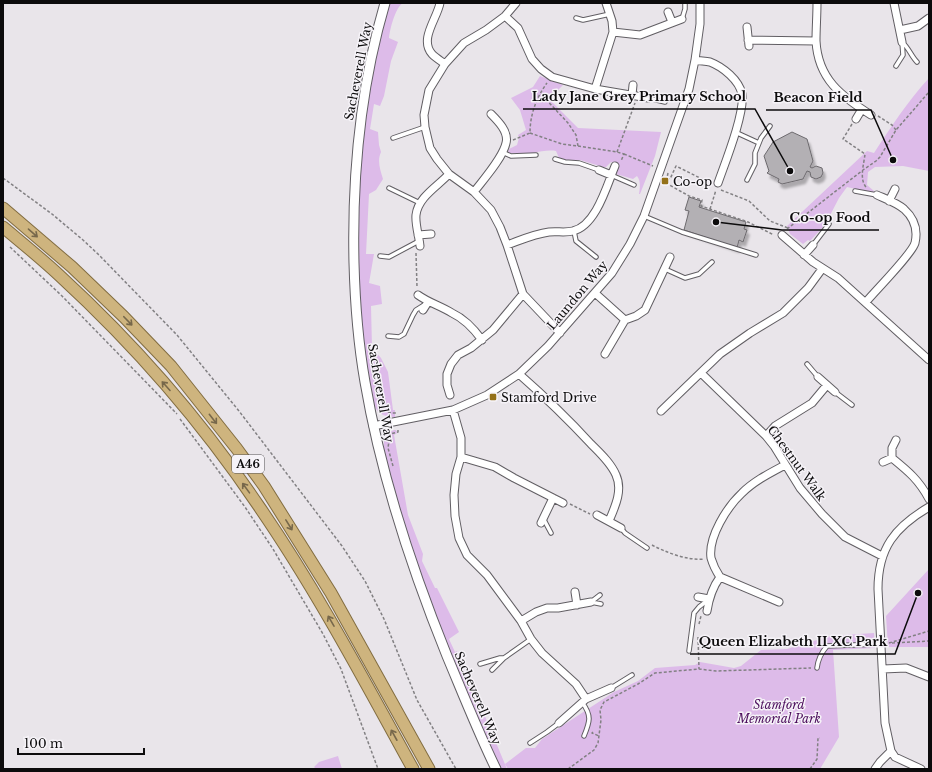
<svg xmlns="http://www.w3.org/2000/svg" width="932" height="772" font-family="'Libre Baskerville',serif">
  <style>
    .green { fill: #ddbbe9 }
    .building { fill: #b3b0b4; stroke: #6d6a6e; filter: url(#shadow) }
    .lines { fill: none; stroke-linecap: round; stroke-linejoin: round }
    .service-casing { stroke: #615e63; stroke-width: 5.5 }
    .minor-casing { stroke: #615e63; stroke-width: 9 }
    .tertiary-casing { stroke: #615e63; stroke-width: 11 }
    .trunk-casing { stroke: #826d41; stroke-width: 13 }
    .path { stroke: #828083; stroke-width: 1.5; stroke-dasharray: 3 2; stroke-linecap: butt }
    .service { stroke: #fff; stroke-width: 3.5 }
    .minor { stroke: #fff; stroke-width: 7 }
    .tertiary { stroke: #fff; stroke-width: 9 }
    .trunk { stroke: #ceb47e; stroke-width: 11 }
    .oneway { stroke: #77684b }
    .poi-dot { fill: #947119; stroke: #f6f3f8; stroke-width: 1.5 }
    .labels { text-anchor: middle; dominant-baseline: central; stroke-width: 3; stroke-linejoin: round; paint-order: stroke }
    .shield { fill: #f6f3f8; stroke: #525153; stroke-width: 1 }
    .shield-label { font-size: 11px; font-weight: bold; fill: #0c0b0c }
    .street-label { font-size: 12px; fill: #0c0b0c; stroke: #f6f3f8 }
    .poi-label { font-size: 12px; fill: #0c0b0c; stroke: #f6f3f8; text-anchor: start }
    .park-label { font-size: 12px; font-style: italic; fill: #4c0e5d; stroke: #f6f3f8 }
    .leader { fill: none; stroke: #0c0b0c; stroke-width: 1.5 }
    .callout-dot { fill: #0c0b0c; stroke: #f6f3f8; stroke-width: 1.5 }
    .callout-label { font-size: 13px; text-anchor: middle; font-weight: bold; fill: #0c0b0c; stroke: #f6f3f8; stroke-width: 3; stroke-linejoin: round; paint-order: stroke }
  </style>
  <defs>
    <filter id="shadow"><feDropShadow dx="2.5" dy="4.5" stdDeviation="1" flood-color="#0004"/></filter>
  </defs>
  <rect width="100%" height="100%" fill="#e9e5ea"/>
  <path class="green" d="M390 3H403C395 8 390 29 389 38L398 42 391 61 384 96 380 106 374 104 370 129 378 132 379 145 381 152C377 161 380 169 383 179L376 190 369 194 366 254H374L369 283 380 286 382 304 371 306 372 348 381 358 388 372 393 410H395V417C387 417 379 415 375 407 370 396 369 377 367 365 354 286 355 198 365 118 370 79 379 41 390 3Z
    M540 76 563 85 549 99 578 128 661 132 655 156 640 194H639C640 188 641 181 637 176L633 179 616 174 618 164 611 162 606 167H603L580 160H564L559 158 556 151C550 150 540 151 534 153H508L509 149 517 145 519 138 518 135 526 130 520 110 511 98 533 87Z
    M929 78V171L903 166 875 167 868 172 867 185 874 191 873 193 847 187 839 198 825 225 810 241 808 240 803 244 790 234 787 226 867 151 874 153C891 127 907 102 929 78Z
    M394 430H396L397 433 394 435 408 515 423 554 422 561 435 588H437L459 632 449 639 455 652 457 651 459 656 458 658 476 696 478 695 480 700 479 702 507 769H501C461 682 425 594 398 502 394 490 382 454 384 443 384 437 388 432 394 430Z
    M929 569V647H888L886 616Z
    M874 633 875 648 833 650 839 737 820 769H508L505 764 526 748H535L542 739 614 692 638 681 655 668 695 665 700 662 734 668 741 666 761 650 787 649 830 636Z
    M338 756 342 769H316L314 767 319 762Z"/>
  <path class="building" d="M792 132 807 139 813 161 810 167 812 168 816 166 822 168 823 173 821 177 816 179 811 177 810 172 807 171 803 179 782 184 778 182 779 179 767 173 769 171 764 156 773 142Z
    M689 197 701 201 699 207 746 222 744 229 747 230 743 242 739 240 737 248 684 230 689 211 685 210Z"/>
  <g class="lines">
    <g class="service-casing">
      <path id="service" d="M576 18 583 20 610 14
        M682 19 685 9V3
        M896 66 903 55 902 42C909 48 911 56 917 62
        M648 98 665 102
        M735 132 759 143
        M393 138 425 127
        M502 152 511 156 536 155
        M555 159 565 162 579 163 599 170
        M611 175 634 185
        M747 180 755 164V153L761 138 770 126
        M389 188 420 203
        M855 191 877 195
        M644 216 682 232 756 255
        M574 231 576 241 596 257
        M813 245 829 224
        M380 256 389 257 419 241
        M665 269 685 278 699 274 712 262
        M388 336 399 337 404 334 413 315 416 310 424 305
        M807 364 818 377
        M835 392 852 405
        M543 518 551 533
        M621 528 625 533 647 548
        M600 595 591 602 601 604
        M689 651 694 613 699 607 708 600
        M504 658 531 639
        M480 664 500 658H504L492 670
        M817 668C818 659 821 653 827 646L880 644
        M611 688 632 675
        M582 702C592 716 590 721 584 736
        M530 743 547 732 559 723"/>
    </g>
    <g class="minor-casing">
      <path id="minor" d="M440 3C437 19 419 39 432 54 436 58 441 61 445 64
        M516 3 505 16 486 30 464 43 445 64 429 90 424 115 425 127 430 148 437 159 449 174 474 192 491 210 500 227 507 245 523 294 560 333
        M817 3C817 16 816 28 816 41 818 79 841 96 871 115
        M894 3 902 42
        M668 12 672 22
        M505 16 518 28 532 59 541 69 552 77 595 89 613 32 612 21 606 3
        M747 27 749 46
        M900 30 918 26 929 18
        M613 32 640 35 682 19
        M748 40 816 41
        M695 60C700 61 705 61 710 62 723 67 739 80 742 94 745 113 725 163 718 183
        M595 89 648 98
        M632 95 633 85
        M856 119 862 109
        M599 170 611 175
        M474 192C483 180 503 158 506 143 509 132 498 121 491 114
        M889 201 895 189
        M418 235 431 234
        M782 235 813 262 838 278 929 360
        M507 245C521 240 534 234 549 232 557 231 565 233 573 231 596 226 607 185 615 166
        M420 246C419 236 415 224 416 215 418 197 438 186 449 174
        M804 255 813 245
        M595 293 625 320 636 316 645 310 670 257
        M418 295C429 303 441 306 452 313 465 319 474 329 482 340
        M866 302C875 291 912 254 915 243 918 230 914 218 904 209 897 203 886 199 877 195
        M423 310 428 302
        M605 354 625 320
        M701 373 766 436 774 446 800 488 822 514 845 537 882 556
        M519 374C544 396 568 419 591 444 600 453 611 463 616 475 623 490 615 507 609 521
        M818 377 835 392
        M450 395 447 385V374L451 364 458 355 471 348 493 330 523 294
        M453 410 461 438V457L456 474 454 495 455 516 459 538 467 555 487 575 521 621 531 639 542 653 576 684 586 699
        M661 411 720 354 750 333 783 313 808 288 822 269
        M373 426 453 410 487 395 519 374 548 346 612 273 630 244 644 216 689 89 695 60 700 24V3
        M766 436 775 426 812 403 827 385
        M896 440 892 448V458C908 471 919 480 929 499
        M461 457 495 467 514 478 563 503
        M883 462 892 458
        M597 515 621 528
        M541 523 553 498
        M575 592 577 605
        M698 597 709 599
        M779 602 720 577C716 571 713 565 711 558 708 537 727 507 742 493 754 481 770 473 785 465
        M707 611C709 598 712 588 720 577
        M521 621 536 612 547 608H558L591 602
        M883 669 906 668 929 677
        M559 723 586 699 611 688
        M875 769 880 762 891 751
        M921 769 895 757 891 751 885 723 878 589C878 548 895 527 929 507"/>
    </g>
    <g class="tertiary-casing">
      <path id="tertiary" d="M385 3C360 88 352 175 354 263 355 302 358 342 365 382 381 476 411 567 447 656 463 694 478 732 496 769"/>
    </g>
    <g class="trunk-casing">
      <path id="trunk" d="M3 208 72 267 124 317 171 366 237 449 264 486 331 593 429 769
        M3 227C22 243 42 259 60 276 134 344 202 422 258 505 316 589 364 680 413 769"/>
    </g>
    <path class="path" d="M878 116 892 125 896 130
      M852 124 843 139 865 154C864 164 859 179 866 187
      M530 133 562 144 578 146 576 135 568 123 541 94
      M513 140 530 133C530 115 536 98 547 83
      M578 146 617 152 624 154 621 161
      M617 152 635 103
      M624 154 653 166
      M668 173 666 183 689 196 702 200 701 206 748 222 774 235
      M3 178 52 214 83 240 99 255 177 335 239 411 342 546 365 581 384 619 417 700 456 769
      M667 178 670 179 676 166 710 183
      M721 190 749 201 770 221 788 228
      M710 209 716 190
      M787 229 863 170 876 161 880 157 896 130 929 92
      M10 247 62 296 177 414
      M416 253 417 287
      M371 357 380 406C384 412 389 413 396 413
      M180 419 245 507 273 549 323 634 341 669 378 769
      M393 466 388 448 390 434 398 432V429
      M570 504 590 514
      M652 545C665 552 688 561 704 559
      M699 624 701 616
      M698 637 699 669
      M889 643 929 631
      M892 643 929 641
      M593 732 592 733 599 736
      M568 769 594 750 598 743 601 720 600 710 604 702 638 684 655 673 699 669 716 671 811 668
      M810 769 817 759 818 738H820"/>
    <use href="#service" class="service"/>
    <use href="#minor" class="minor"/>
    <use href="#tertiary" class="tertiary"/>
    <use href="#trunk" class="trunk"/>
  </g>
  <defs><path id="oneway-shaft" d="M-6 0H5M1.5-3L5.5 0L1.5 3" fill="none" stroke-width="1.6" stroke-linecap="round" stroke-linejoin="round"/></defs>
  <g class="oneway">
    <use href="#oneway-shaft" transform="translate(33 233) rotate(41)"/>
    <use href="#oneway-shaft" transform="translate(128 321) rotate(46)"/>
    <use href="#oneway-shaft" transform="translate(166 386) rotate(-132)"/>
    <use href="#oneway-shaft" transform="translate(213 419) rotate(52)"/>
    <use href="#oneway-shaft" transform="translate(246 488) rotate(-126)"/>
    <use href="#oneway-shaft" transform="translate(289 525) rotate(58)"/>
    <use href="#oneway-shaft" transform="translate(331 621) rotate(-120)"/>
    <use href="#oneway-shaft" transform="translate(394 735) rotate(-119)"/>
  </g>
  <g class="poi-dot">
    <rect x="661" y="177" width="8" height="8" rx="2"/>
    <rect x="489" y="393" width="8" height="8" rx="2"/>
  </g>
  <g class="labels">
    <rect class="shield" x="232" y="455" width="32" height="18" rx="3"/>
    <g class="shield-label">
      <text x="248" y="464">A46</text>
    </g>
    <g class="street-label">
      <text transform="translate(358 71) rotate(-79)">Sacheverell Way</text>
      <text transform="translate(577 295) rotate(-50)">Laundon Way</text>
      <text transform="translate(381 393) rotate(80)">Sacheverell Way</text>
      <text transform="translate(797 463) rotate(54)">Chestnut Walk</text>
      <text transform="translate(478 698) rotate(67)">Sacheverell Way</text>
    </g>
    <g class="poi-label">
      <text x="673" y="181">Co-op</text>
      <text x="501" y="397">Stamford Drive</text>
    </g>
    <g class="park-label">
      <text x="779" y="704">Stamford<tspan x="779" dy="14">Memorial Park</tspan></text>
    </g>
  </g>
  <path class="leader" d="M790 171L755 109H523M893 160L871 110H766M716 222L782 230H879M918 593L895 654H690"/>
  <g class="callout-dot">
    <circle cx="790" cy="171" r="4"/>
    <circle cx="893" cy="160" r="4"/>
    <circle cx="716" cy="222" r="4"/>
    <circle cx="918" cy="593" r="4"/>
  </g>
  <g class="callout-label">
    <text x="639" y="101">Lady Jane Grey Primary School</text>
    <text x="818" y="102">Beacon Field</text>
    <text x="830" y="222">Co-op Food</text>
    <text x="793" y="646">Queen Elizabeth II XC Park</text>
  </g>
  <rect width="932" height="772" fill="none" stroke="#0c0b0c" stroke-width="8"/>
  <path d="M18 748v6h126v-6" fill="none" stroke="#0c0b0c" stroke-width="2"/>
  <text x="24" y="748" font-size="12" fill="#0c0b0c" stroke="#f6f3f8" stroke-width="3" paint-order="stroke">100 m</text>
</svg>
